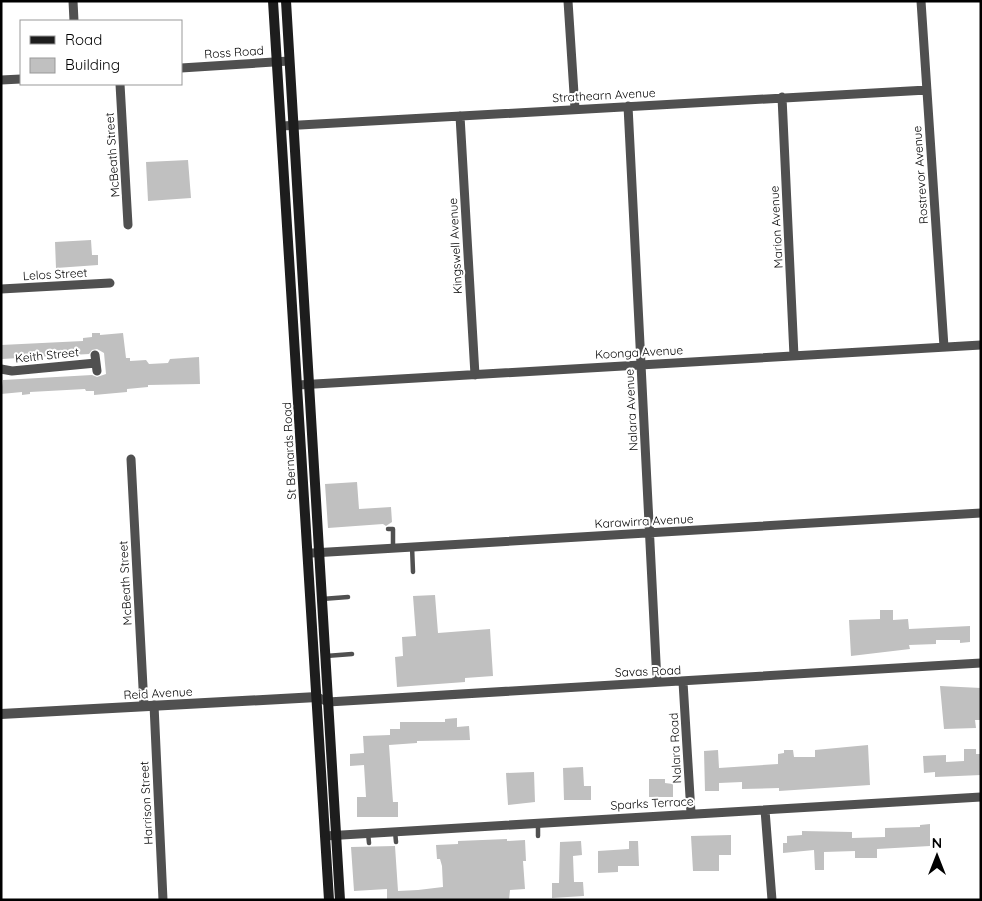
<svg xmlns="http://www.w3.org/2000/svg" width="982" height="901" font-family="Quicksand,sans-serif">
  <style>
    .building { fill: #c0c0c0 }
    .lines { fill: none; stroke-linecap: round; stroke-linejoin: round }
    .service { stroke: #505050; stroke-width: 4.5 }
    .minor { stroke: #505050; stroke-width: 9 }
    .tertiary { stroke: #505050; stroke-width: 10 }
    .secondary { stroke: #1d1d1d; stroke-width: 10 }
    .labels { text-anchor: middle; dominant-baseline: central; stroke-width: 4; stroke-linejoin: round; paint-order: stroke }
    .street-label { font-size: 12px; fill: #000; stroke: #fff }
  </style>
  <rect width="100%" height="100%" fill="#fff"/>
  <path class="building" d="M188 160 191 198 148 201 146 162Z
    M91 240 92 255H98V265L56 268 55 242Z
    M92 333H100V335L123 333 126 358H130V361L146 360 149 364 168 363 170 359 199 357 200 384 148 385V387L127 389V392L94 395V391H86L85 389 30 392V394L22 395V392L1 394 3 380 92 375 97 377 106 374 104 353 97 349 92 350 89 354 2 359 1 345 83 341V338L92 337Z
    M357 482 359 509 391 507 392 522 386 526 383 524 328 528 325 484Z
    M435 595 438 633 490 629 493 676 465 678V682L397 687 395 657 403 656 402 637 416 636 413 596Z
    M880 610H893V620L908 619 909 629 970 626V642L960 643V640H936V644L909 645 910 649 851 656 849 620 880 619Z
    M940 686 981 688V720H975L976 728 944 729Z
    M457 718V727L469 726 470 740 417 741V743L389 745 393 802H398V817H357V797H366L364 765 350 766V754L364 753 363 736 390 735V729H400V722H445V719Z
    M868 745 870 785 779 791V788L742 789V782L719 783V791H705L704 751 718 750 719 768 778 764V754L784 753V750H793L794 757H815V750Z
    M964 749H976V754H981V775L935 777V772L924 773 923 756 946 755V762L964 761Z
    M583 767 584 786H591V800H564L563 768Z
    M534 772 535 802 508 805 506 773Z
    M649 779H665V783L673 784V797H649Z
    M930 824V846L877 849V858H855V851L824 852V870H815L814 850 783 853V843H787V836L802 835V831L852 832V838L885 837V828L920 827V825Z
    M731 835V855H719V871H693L691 836Z
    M507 839V841L525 840 526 861H523L525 889 510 890 509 900H387V889L354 891 351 847 395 846 398 891 418 890 443 887 442 866 440 859H437L436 845 458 844V841Z
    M581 841 582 855 573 856 574 882H583L584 896 552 898V883H559L560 842Z
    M629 841H638L639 866H618V872L598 873V851L629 849Z"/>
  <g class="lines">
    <path class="service" d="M388 529H393V547
      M412 546 413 572
      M322 599 348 597
      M326 656 352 654
      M538 822V836
      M395 831 396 842
      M368 833 369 843"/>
    <path class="minor" d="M73 1 74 21
      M568 1 575 109
      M921 1 944 347
      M181 68 289 61
      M1 80 21 79
      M120 84 128 225
      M782 97 794 356
      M628 106 657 682
      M460 116 475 375
      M282 126 927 90
      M1 289 110 283
      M95 355 97 371
      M1 369 12 371 96 363
      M298 385 981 345
      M131 459 144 706
      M312 553 981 513
      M683 682 691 813
      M317 697 328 702 981 663
      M154 705 163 900
      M765 810 772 900
      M325 836 981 797"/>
    <path class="tertiary" d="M1 714 317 697"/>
    <path class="secondary" d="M273 1 329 900
      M286 1 340 900"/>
  </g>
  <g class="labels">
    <g class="street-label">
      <text transform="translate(234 52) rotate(-4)">Ross Road</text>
      <text transform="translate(604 95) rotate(-3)">Strathearn Avenue</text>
      <text transform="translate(112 155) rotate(-94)">McBeath Street</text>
      <text transform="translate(920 175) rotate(-94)">Rostrevor Avenue</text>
      <text transform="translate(776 227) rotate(-93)">Marion Avenue</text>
      <text transform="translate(455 246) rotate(-93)">Kingswell Avenue</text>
      <text transform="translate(55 274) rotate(-3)">Lelos Street</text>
      <text transform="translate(639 352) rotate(-3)">Koonga Avenue</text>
      <text transform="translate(47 355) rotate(-6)">Keith Street</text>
      <text transform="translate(631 410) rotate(-93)">Nalara Avenue</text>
      <text transform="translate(289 451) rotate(-93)">St Bernards Road</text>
      <text transform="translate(644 521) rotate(-3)">Karawirra Avenue</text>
      <text transform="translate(125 583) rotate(-93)">McBeath Street</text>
      <text transform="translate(648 671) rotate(-2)">Savas Road</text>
      <text transform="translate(158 693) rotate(-3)">Reid Avenue</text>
      <text transform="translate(675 748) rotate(-93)">Nalara Road</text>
      <text transform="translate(146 803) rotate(-93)">Harrison Street</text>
      <text transform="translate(652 803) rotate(-3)">Sparks Terrace</text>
    </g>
  </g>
  <rect width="982" height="901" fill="none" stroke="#000000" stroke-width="5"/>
  <rect x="20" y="20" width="162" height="65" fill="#ffffff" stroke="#999999"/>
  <rect x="30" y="36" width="25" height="8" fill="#1d1d1d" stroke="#999999"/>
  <text x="65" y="45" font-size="15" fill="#000000">Road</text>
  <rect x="30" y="58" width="25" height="15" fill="#c0c0c0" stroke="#999999"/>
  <text x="65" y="70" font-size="15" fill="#000000">Building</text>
  <g transform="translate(937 856)" stroke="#ffffff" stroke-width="4" paint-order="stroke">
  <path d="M0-4L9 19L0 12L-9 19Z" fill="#000000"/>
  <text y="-8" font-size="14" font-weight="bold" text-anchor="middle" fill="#000000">N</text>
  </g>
</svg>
